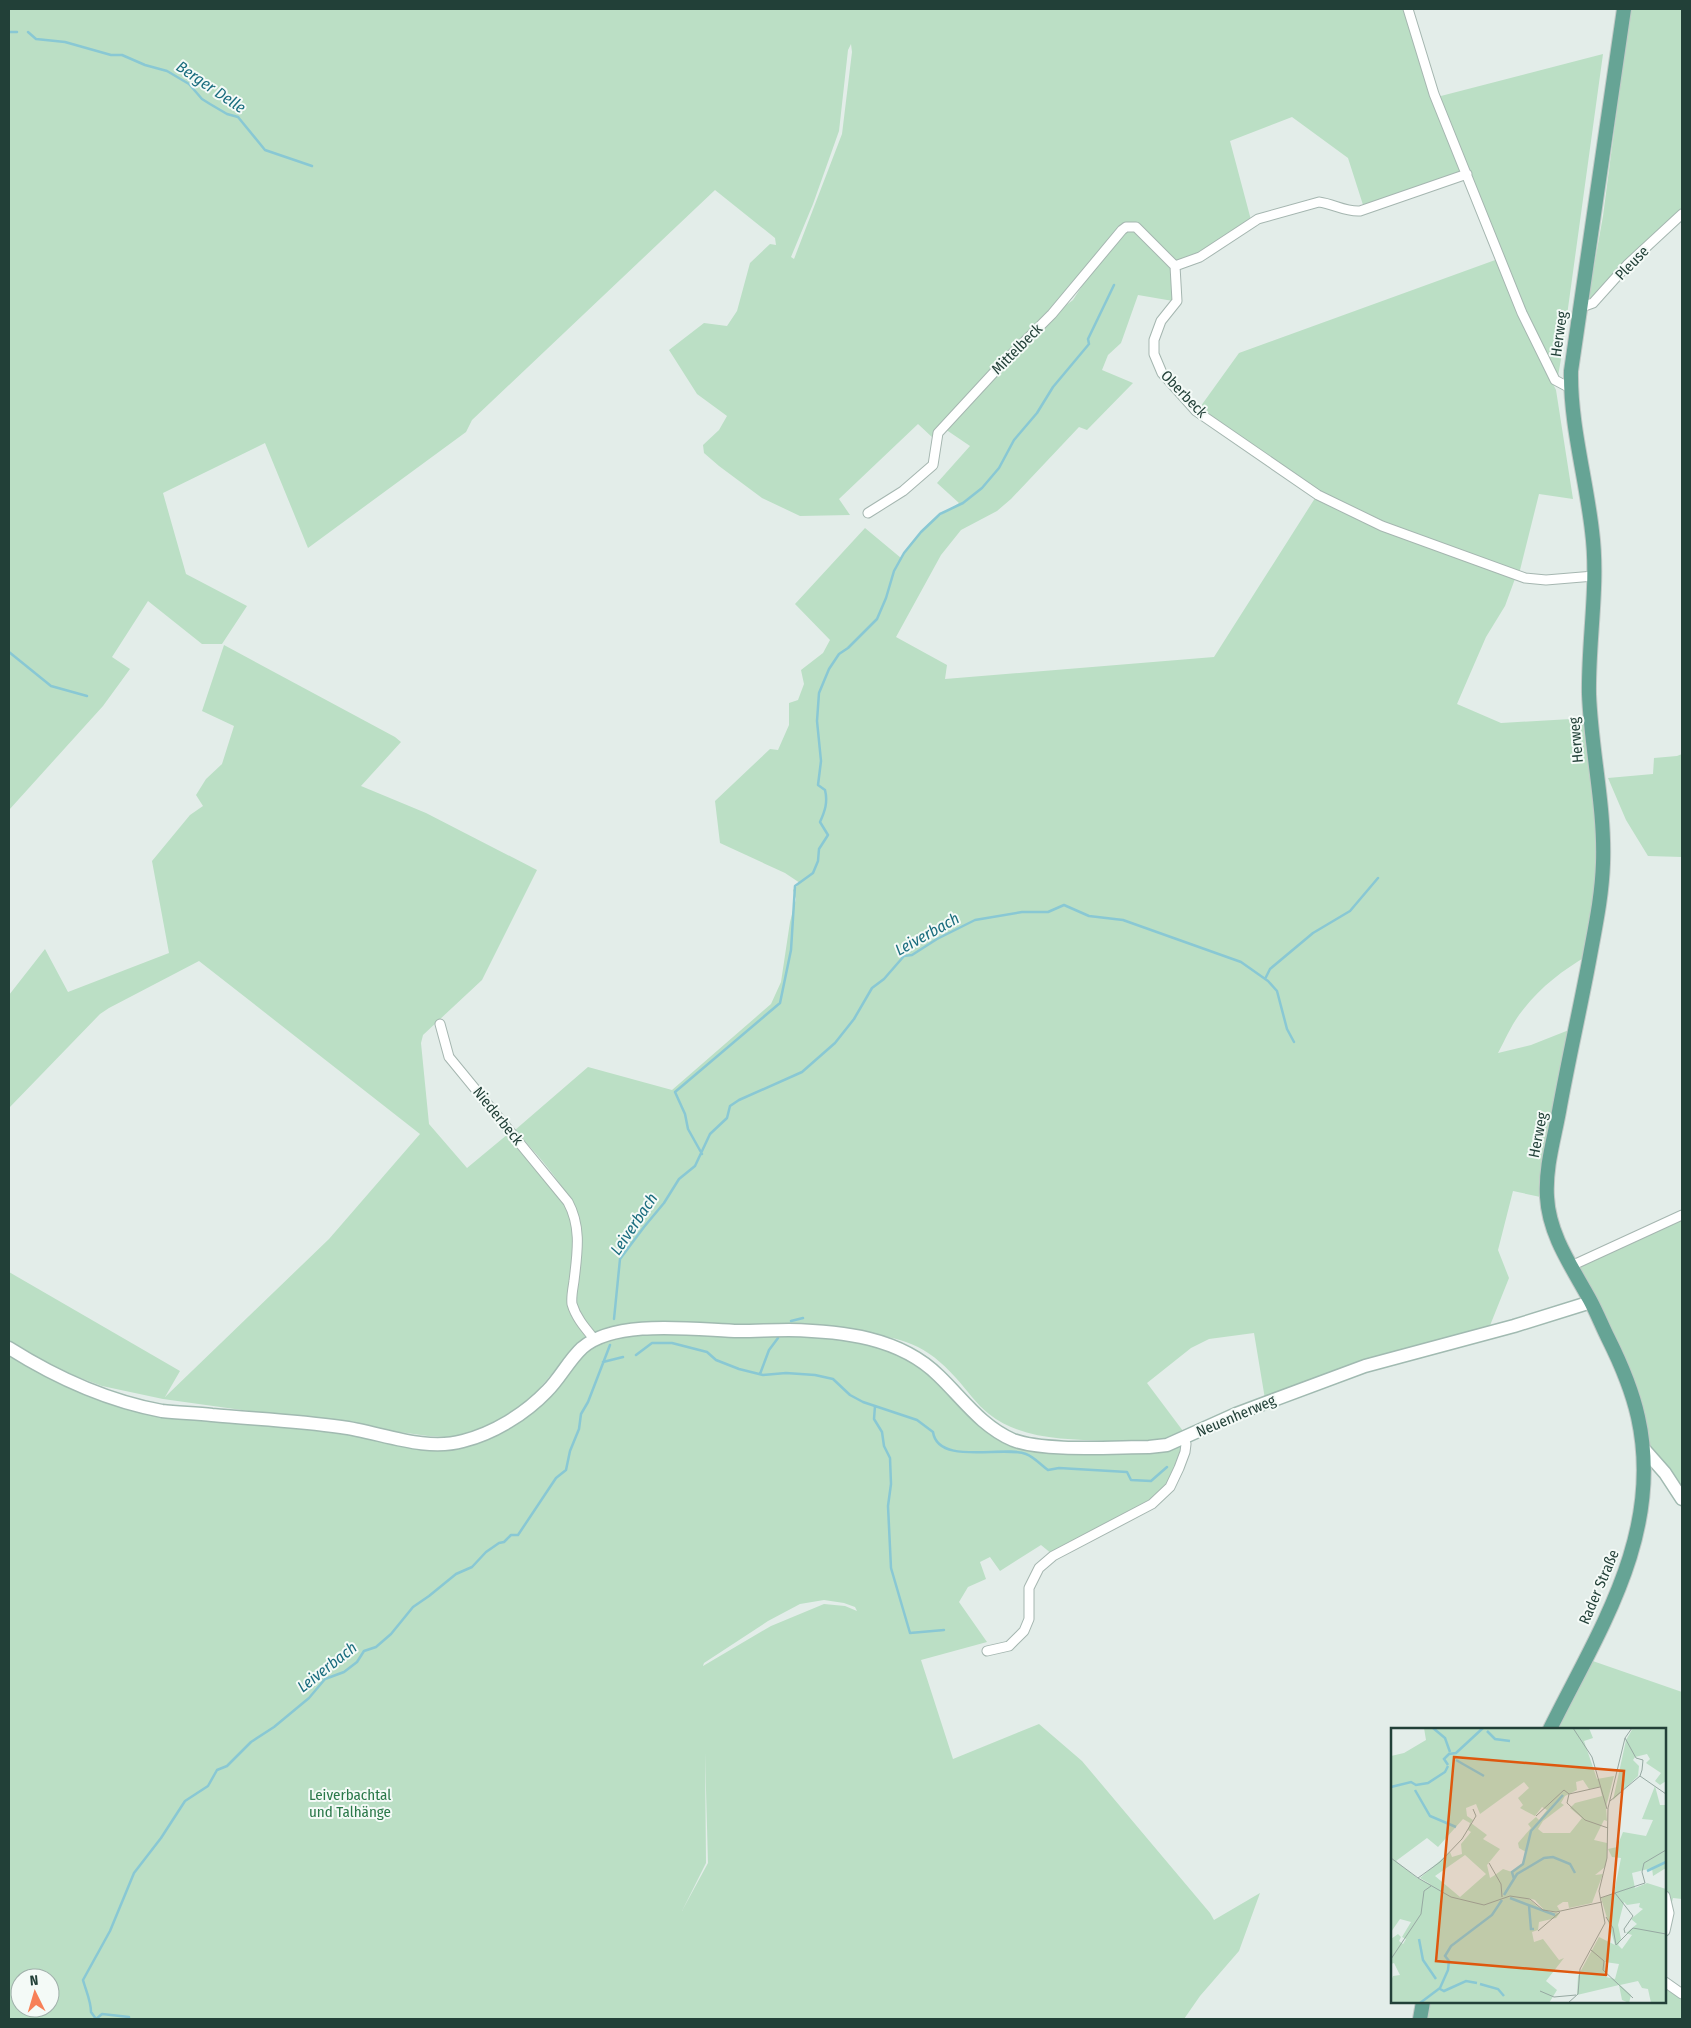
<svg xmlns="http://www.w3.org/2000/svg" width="1691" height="2028" font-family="'Fira Sans Condensed',sans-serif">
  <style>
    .green { fill: #bbdfc5; fill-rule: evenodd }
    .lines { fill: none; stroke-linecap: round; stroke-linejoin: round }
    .stream { stroke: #89c8d4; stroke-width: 2.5 }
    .street-casing { stroke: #a5b6b0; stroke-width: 11 }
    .secondary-casing { stroke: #a1bab1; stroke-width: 15 }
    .primary-casing { stroke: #c1cac7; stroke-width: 16 }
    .street { stroke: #fff; stroke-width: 9 }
    .secondary { stroke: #fff; stroke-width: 12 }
    .primary { stroke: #66a495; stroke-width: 14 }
    .labels { text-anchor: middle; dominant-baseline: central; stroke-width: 4; stroke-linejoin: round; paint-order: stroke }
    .street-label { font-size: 15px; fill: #224038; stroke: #f4faf7 }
    .park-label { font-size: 15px; fill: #2a7849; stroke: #f4faf7 }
    .water-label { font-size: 16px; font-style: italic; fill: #196c7e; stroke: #f4faf7 }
    .inset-river { fill: none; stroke: #89c8d4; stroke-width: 2.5 }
    .inset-road { fill: none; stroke: #96a8a2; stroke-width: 1 }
    .view { fill: #de580e; fill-opacity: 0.15; stroke: #de580e; stroke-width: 2.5 }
    .inset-edge { fill: none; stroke: #224038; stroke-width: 2.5 }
  </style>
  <rect width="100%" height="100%" fill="#e3ede9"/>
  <path class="green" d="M9 9H1406L1463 174 1364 208 1348 158 1292 117 1230 141 1251 220 1174 270 1173 301 1138 295 1121 343 1108 355 1102 370 1133 383 1087 430 1079 427 1011 499 997 511 961 530 941 555 896 637 947 665 945 679 1214 657 1317 495 1516 576 1505 606 1486 637 1457 704 1501 723 1588 718 1601 866 1587 956C1561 971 1537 990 1519 1015 1511 1026 1505 1040 1498 1053L1531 1045 1574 1028 1545 1198 1513 1191 1498 1250 1509 1278 1489 1328 1265 1399 1254 1333 1209 1339 1191 1348 1147 1383 1183 1431C1172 1436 1160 1442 1147 1442 1134 1443 1119 1441 1106 1441 1066 1439 1022 1440 989 1414 977 1405 966 1389 956 1378 926 1344 902 1338 859 1332L856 1339 915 1360 1015 1445H1179L1181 1448 1182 1453 1168 1488 1150 1504 1052 1554 1041 1545 1000 1571 990 1557 980 1562 986 1579 968 1587 959 1602 987 1642 921 1660 953 1759 1039 1724 1082 1761 1210 1913 1214 1920 1260 1893 1239 1951 1200 1996 1184 2019H9V1352L97 1396 366 1434 427 1447 526 1414 600 1331 595 1332 584 1321 573 1303C576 1284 583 1262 582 1242 580 1198 543 1162 515 1130L588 1067 672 1090 771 1004 781 982 790 922 796 899 793 890 800 883 785 873 720 843 715 801 770 749 778 750 789 725V703L798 700 804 684 801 670 823 653 830 640 795 604 865 528 901 558 911 543 929 523 959 503 937 483 970 446 945 429V427L1061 309 1073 300 1096 264 1133 226 1128 225 1051 313 933 438 918 424 839 499 850 515 800 516 762 498 719 466 704 453 703 445 719 430 727 416 697 394 669 350 704 323 727 326 737 311 750 263 770 244 776 245 775 238 715 190 472 420 466 432 308 548 265 443 163 493 186 574 247 606 222 644H202L148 601 112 657 130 669 103 706 9 810ZM851 44 852 52 842 134 794 259 791 257 813 204 839 131 848 50ZM824 1600 844 1603 855 1607 857 1611 845 1606 824 1604 771 1626 703 1666 704 1663 768 1621 800 1604ZM705 1753 708 1863 682 1911 706 1863ZM20 1978H50V2008H20Z
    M1630 9H1682V209L1592 299 1588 300 1603 216Z
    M1603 54 1561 359 1558 376 1536 339 1437 97Z
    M1498 259 1531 339 1556 390 1573 499 1539 494 1519 574 1431 543 1319 493 1198 410 1239 353Z
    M224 645 395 737 401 742 361 786 426 813 537 870 482 980 423 1035 421 1043 429 1124 467 1168 508 1134 572 1213 576 1244 568 1305 586 1338 573 1349 521 1410 462 1438 428 1436 163 1399 102 1386 43 1364 9 1341V1272L180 1371 165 1397 329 1239 420 1134 199 961 109 1008 100 1014 9 1108V995L45 949 68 992 169 953 152 861 190 815 203 806 196 795 206 779 222 764 234 726 202 711Z
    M1682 754V857L1648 856 1626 820 1608 778 1653 774 1654 758 1677 756Z
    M1682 1216V1496L1645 1446 1643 1433 1573 1267Z
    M1587 1659 1682 1692V1899L1673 1898 1665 1927V1729H1552Z
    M1665 1984 1682 1995V2019H1422L1425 2002H1665Z"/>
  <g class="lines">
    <path class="stream" d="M9 32H17
      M28 32 36 39 65 42 111 55H122L145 65 167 71 189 84 202 99 210 104 227 114 238 117 265 150 312 166
      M9 652 51 686 87 696
      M1265 979 1270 969 1313 933 1350 911 1378 878
      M702 1154 688 1129 685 1114 675 1092 780 1003 791 950 795 886 813 873 818 861 819 849 828 835 820 822C825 811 828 802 825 790L818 785 821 761 817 721 819 693 829 669 839 654 848 648 877 619 886 598 894 571 904 553 921 532 940 514 963 503 982 488 999 468 1014 440 1037 413 1053 387 1089 344 1088 339 1114 285
      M614 1319 620 1259 644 1227 664 1203 679 1179 695 1166 710 1134 727 1118 730 1106 739 1100 802 1072 835 1043 854 1019 872 988 884 979 904 956 912 955 937 939 975 920 1022 912H1048L1064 905 1089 916 1123 920 1241 962 1268 981 1277 991 1287 1029 1294 1042
      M791 1321 803 1318
      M636 1355 652 1343H672L707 1352 716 1360 739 1369 763 1375 786 1373 815 1375 833 1379 850 1395 863 1402 917 1420 933 1432C938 1466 1004 1445 1026 1454 1034 1457 1041 1465 1048 1470L1059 1468 1127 1472 1131 1480 1151 1481 1167 1467
      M603 1362 623 1357
      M760 1374 769 1350 778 1338
      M875 1406 874 1419 882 1432 884 1446 890 1458 891 1484 888 1506 891 1568 910 1633 944 1630
      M129 2019V2017L102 2014 96 2019 91 2012C91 2001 86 1991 83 1980L110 1931 134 1873 161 1838 185 1801 208 1786 217 1770 227 1766 251 1742 274 1727 309 1698 325 1679 344 1672 357 1662 364 1651 376 1647 391 1634 413 1607 429 1596 456 1574 472 1567 486 1552 499 1543 504 1542 511 1535H518L556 1478 566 1470 570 1451 579 1429 581 1414 588 1402 610 1345"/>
    <g class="street-casing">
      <path id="street" d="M1408 9 1434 94 1522 313 1555 380 1570 388
        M1467 174 1360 211C1345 212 1334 204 1319 202L1258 219 1200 257 1175 266 1177 301 1161 321 1154 340V354L1162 373 1196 411 1318 495 1382 526 1525 578 1546 580 1594 576
        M1579 308 1593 303 1628 264 1682 214
        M868 513 903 491 933 465 938 433 998 368 1052 314 1122 230 1126 227H1136L1175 266
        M440 1024 449 1057 568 1202C582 1228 577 1254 574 1281 573 1288 571 1297 572 1304 576 1318 586 1329 595 1340
        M1571 1266 1682 1215
        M987 1651 1009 1646 1024 1631 1029 1619V1588L1039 1568 1053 1556 1152 1504 1170 1487 1179 1468 1185 1452 1186 1444 1184 1438
        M1665 1896 1669 1913 1665 1931
        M1665 1982 1682 1994"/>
    </g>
    <g class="secondary-casing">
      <path id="secondary" d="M9 1348C55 1377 108 1401 162 1411 179 1413 196 1413 212 1415 255 1419 298 1421 341 1427 380 1432 424 1452 463 1441 494 1433 525 1414 547 1391 560 1378 569 1360 582 1348 616 1318 698 1330 739 1331 756 1331 772 1330 789 1330 841 1331 900 1337 939 1376 963 1399 981 1426 1013 1440 1044 1452 1113 1447 1149 1447L1167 1445 1236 1414 1365 1366 1514 1326 1591 1302
        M1643 1448 1665 1473 1682 1499"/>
    </g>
    <g class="primary-casing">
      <path id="primary" d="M1550 1729C1599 1630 1664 1533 1638 1417 1632 1390 1621 1364 1608 1338 1602 1326 1597 1313 1590 1300 1572 1267 1549 1235 1547 1197 1545 1166 1555 1136 1560 1106 1569 1057 1580 1009 1589 961 1595 928 1602 896 1603 863 1605 806 1591 750 1589 694 1588 640 1599 585 1592 531 1586 478 1570 424 1571 371L1624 9
        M1420 2019 1423 2002"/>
    </g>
    <use href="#street" class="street"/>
    <use href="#secondary" class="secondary"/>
    <use href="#primary" class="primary"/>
  </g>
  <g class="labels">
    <g class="street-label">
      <text transform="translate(1632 263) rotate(-46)">Pleuse</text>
      <text transform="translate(1559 334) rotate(-82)">Herweg</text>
      <text transform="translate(1017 349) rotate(-45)">Mittelbeck</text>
      <text transform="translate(1184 394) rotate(46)">Oberbeck</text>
      <text transform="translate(1576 740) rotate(-95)">Herweg</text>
      <text transform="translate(498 1116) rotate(51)">Niederbeck</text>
      <text transform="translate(1538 1135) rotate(-79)">Herweg</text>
      <text transform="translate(1236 1416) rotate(-23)">Neuenherweg</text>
      <text transform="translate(1599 1587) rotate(-67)">Rader Straße</text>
    </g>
    <g class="park-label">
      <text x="350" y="1795">Leiverbachtal<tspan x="350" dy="17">und Talhänge</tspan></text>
    </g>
    <g class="water-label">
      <text transform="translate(211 87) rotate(34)">Berger Delle</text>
      <text transform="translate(927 934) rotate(-29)">Leiverbach</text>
      <text transform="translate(634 1224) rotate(-56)">Leiverbach</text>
      <text transform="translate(327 1667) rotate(-38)">Leiverbach</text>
    </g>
  </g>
  <g transform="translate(1391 1728)">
    <rect width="275" height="275" fill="#e3ede9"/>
    <path d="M33 0H198L202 10 193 13 206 51 223 48 215 79 216 93 213 92 203 112 216 115V130L214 139 204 147 212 146 201 175 178 180 177 174H172L166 178 169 183 165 184 153 182 144 172 137 170 152 183 169 185 165 190 148 194 147 202 141 204 143 214 152 211 168 232 173 230 155 253 166 262 158 275H0V253L2 248 9 247 3 235 0 236V211L7 206 10 209 8 213 12 216 15 211 11 209 20 194 9 191 0 204V28L13 25 35 12ZM192 52 198 61 209 59 211 68 184 75 179 80 191 90 179 105H152L147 101 152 93 173 77 170 75 174 68 186 62 185 54ZM133 54 138 60 127 70 132 77 129 80 144 88 151 79 156 82 148 92 145 89 137 96 140 100 127 115 128 120 135 124 131 136 121 144 112 141 104 147 108 153 104 147 99 150 96 137 109 121 92 111 96 107 80 95 82 92 76 88 75 80 85 76 89 86ZM72 91 79 95 77 102 80 104 70 116 71 126 61 129 59 124 29 150 41 157 26 150 5 133 36 110 47 119ZM74 127 95 146 69 169 44 148ZM242 0H275V53L269 57 264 53 270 45 255 35 259 31 256 26 244 29 242 32 248 38 247 48 222 72 235 12ZM264 58 269 77H275V140L262 148 261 140 241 145 244 160 256 155 275 161V275H260L257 261 251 260 247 253 229 257 240 267 238 275 231 272 228 257 186 267 187 248 208 209 224 217 210 170 223 165 230 130 221 129 217 121 226 119 232 104 255 108 262 92 251 91ZM233 174 236 177 249 175 248 179 252 181 240 191 246 196 235 205 241 207 231 221 227 217 230 211 227 197ZM214 234 228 236 224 251 215 249Z" fill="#bbdfc5" fill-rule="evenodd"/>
    <path class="inset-river" d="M42 0 54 10 59 24M96 3 104 11 119 13M65 32 93 48M57 37 53 31 58 26 65 25 92 0M0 59 20 54 25 57 37 55 54 44 57 38M24 62 39 88 65 99M256 143 275 134M123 151 121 144 132 136 140 103 172 67M113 167 126 146 153 130 162 129 179 136 184 145M119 170 164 187M138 178 140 201H143M28 211 32 232 45 251M89 256 107 261 113 268M49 261 53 263 75 253 86 255M29 275 49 260 57 242 58 233 54 228 60 218 101 187 111 172"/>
    <path class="inset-road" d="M182 0 201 29 216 81M249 48 275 66M209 59 178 66 176 75 194 92 217 100M219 73 249 48 251 42 252 32 245 30 234 10M145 88 173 62 178 66M0 130 27 150 60 169 93 177 119 168 139 171 152 182 165 184 211 174M98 135 110 156 111 169M27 150 49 134 71 111 85 88 82 81M224 165 242 188 233 201 234 205M209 170 254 155 251 144 253 135 275 122M215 189 222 200 225 217M147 203 169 184M225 217 242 200 275 206M200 222 213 233 212 242 242 270M0 231 30 186 33 163 40 158M149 263 163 269 185 267M177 275 187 266 189 241 214 195 208 163 216 130 217 80 234 10 241 0"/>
    <path class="view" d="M63 29 233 43 215 247 45 233Z"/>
    <rect width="275" height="275" class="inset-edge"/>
  </g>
  <rect width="1691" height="2028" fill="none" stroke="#224038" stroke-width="20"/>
  <g transform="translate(35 1993) rotate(355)"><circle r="24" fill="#f4faf7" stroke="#a0b0ab"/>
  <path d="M0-4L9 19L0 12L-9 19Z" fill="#f78058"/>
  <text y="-8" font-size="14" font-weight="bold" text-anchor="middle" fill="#224038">N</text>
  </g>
</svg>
